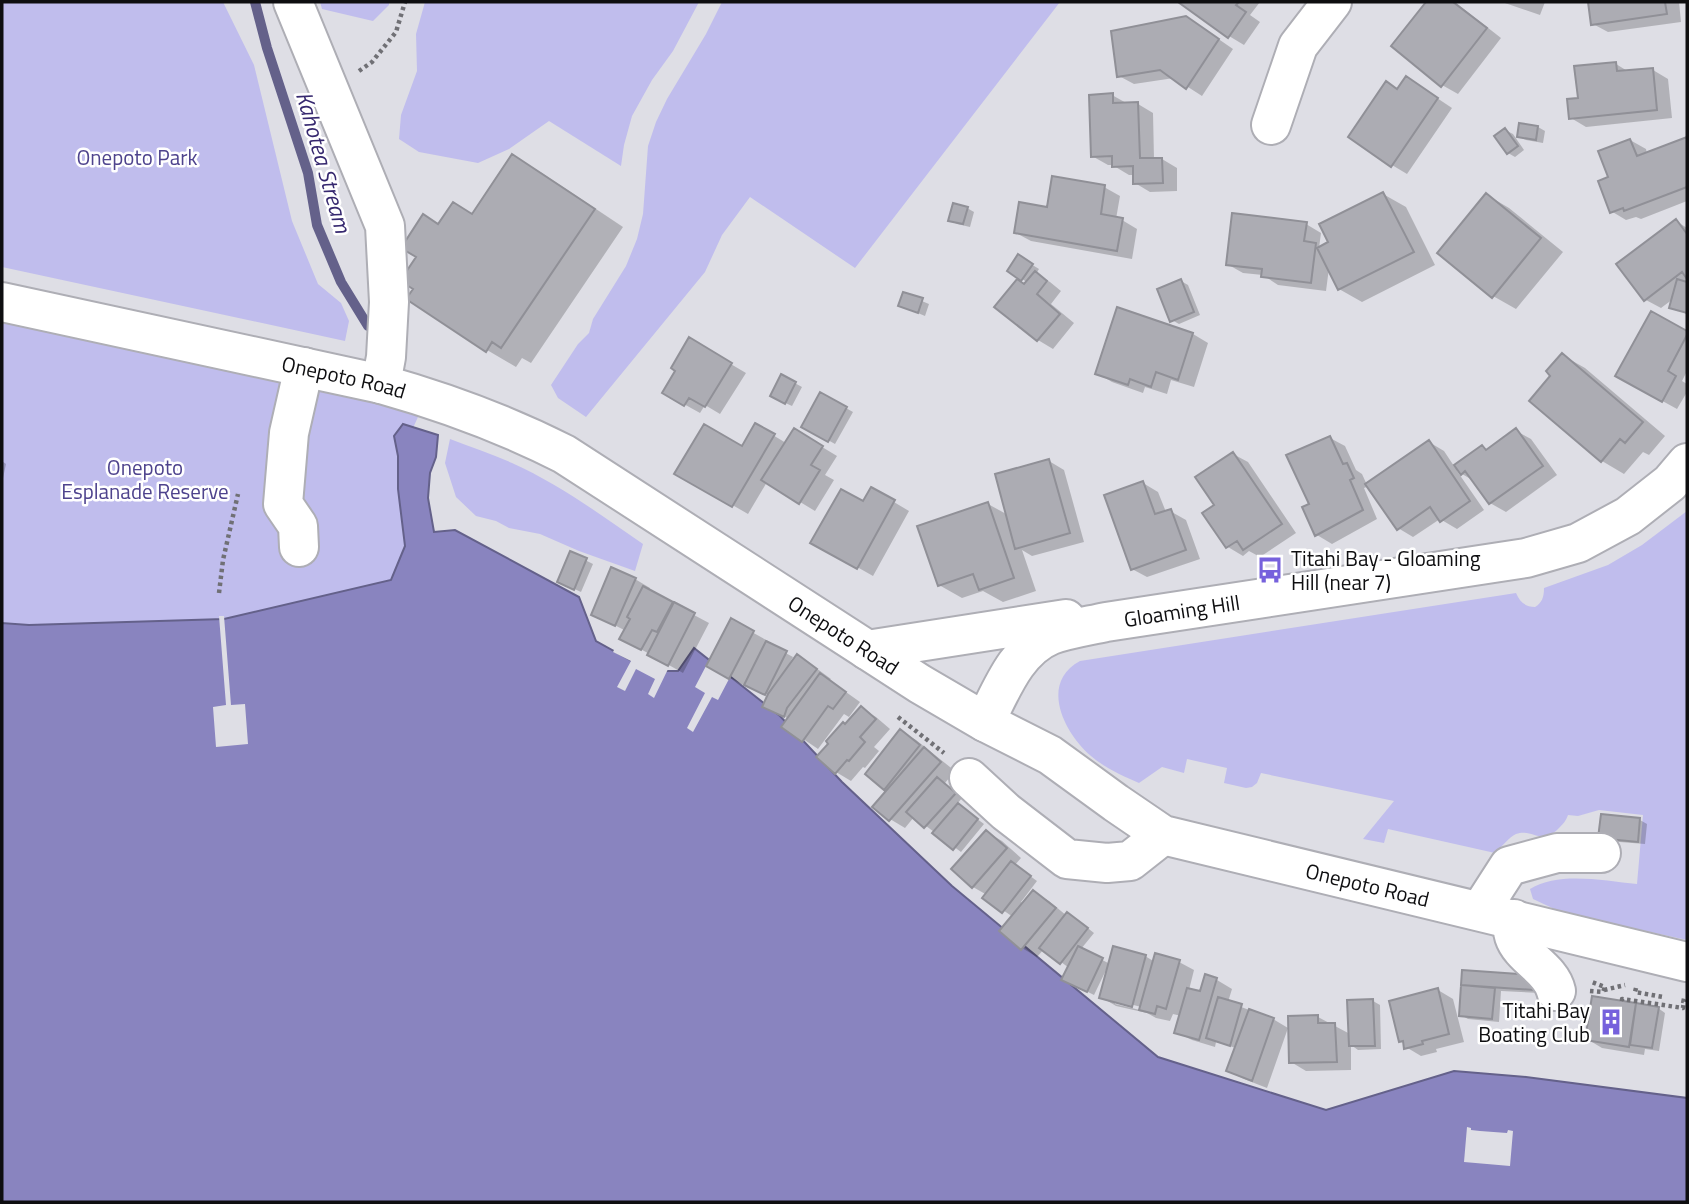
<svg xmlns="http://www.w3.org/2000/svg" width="1689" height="1204" font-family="'Titillium Web',sans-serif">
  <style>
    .green { fill: #c0bded }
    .water { fill: #8984bf; stroke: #64618a; stroke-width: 2 }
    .pier { fill: #dedee5 }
    .shadow { fill: #0003; fill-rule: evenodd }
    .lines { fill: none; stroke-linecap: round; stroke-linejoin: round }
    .stream { stroke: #64618a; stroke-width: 10 }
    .building { fill: #acacb3; stroke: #909097; stroke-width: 2 }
    .minor-casing { stroke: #aeaeb5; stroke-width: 42 }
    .path { stroke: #707075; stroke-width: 4.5; stroke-dasharray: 3.5 3.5; stroke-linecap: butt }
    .minor { stroke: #fff; stroke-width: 38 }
    .labels { text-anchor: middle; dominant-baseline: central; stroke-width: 5; stroke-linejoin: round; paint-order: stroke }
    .park-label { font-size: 21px; fill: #4e438d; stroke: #fff }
    .street-label { font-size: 21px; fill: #0e0e10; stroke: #fff }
    .poi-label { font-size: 21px; fill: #0e0e10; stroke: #fff; text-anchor: start }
    .water-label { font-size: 23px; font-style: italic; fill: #36286f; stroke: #fff }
  </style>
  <rect width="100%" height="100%" fill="#dedee5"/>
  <path class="green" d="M2 2H223L254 65 292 221 318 284 341 303 349 321 345 341 2 267Z
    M320 2H389V5L373 21 322 9Z
    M425 2H699L673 51 652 80 632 116 624 145 621 166 549 121 509 149 478 163 419 152 399 139 401 115 417 71 416 34Z
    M722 2H1060L855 268 750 197 722 235 705 272 586 417 558 398 551 385 578 344 589 333 593 319 626 266 637 239 643 214 648 146 656 122 667 99 706 34Z
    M2 303 427 397 413 428 408 536 391 580 224 619 29 625 2 623Z
    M450 439C471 447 492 454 512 463 559 484 601 515 643 544L635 571 579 551 540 534 509 528 496 521 476 516 456 497 445 463Z
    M1687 511V940L1563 913 1533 899 1530 889C1559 871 1604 881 1637 884L1643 815 1599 810 1578 816 1568 815C1566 821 1563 824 1558 829 1541 846 1533 828 1516 834 1509 837 1501 848 1495 853L1388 829 1384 843 1363 839 1394 801 1261 773 1257 783 1252 787 1246 788 1224 783 1227 768 1187 759 1184 773 1162 767 1139 783C1123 776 1105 768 1091 756 1064 733 1039 683 1080 661L1516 593C1520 602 1525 607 1535 607 1542 603 1544 597 1544 588L1608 565 1642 545Z"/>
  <path class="water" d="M403 424 438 435 436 457 430 473 428 498 434 532 455 530 579 597 596 641 650 671H678L694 648 780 716 842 782 952 886 1158 1057 1326 1110 1454 1071 1526 1077 1687 1098V1202H2V623L29 625 224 619 391 580 405 546 398 489V456L394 436Z"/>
  <path class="pier" d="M219 616H224L231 705 245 704 248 744 216 747 213 707 226 705Z
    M615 648 651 668 669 667 654 698 648 694 655 679 636 669 625 691 617 687 631 661 613 652Z
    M706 666 729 679 718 700 712 697 693 732 687 728 705 693 695 687Z
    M1467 1127 1471 1128V1130L1480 1131 1507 1133 1508 1130 1513 1131 1510 1166 1464 1162Z"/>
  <path class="shadow" d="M1181 2H1260L1250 15 1260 22 1244 45 1229 36Z
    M1428 2H1455L1501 38 1458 94 1442 85 1393 46Z
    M1502 2H1545L1540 15Z
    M1590 2H1679L1681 22 1608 32 1593 24Z
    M1201 27 1233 49 1202 96 1174 78 1134 84 1119 76Z
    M1616 64 1629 72 1653 70 1668 79 1672 118 1586 127 1571 118 1579 100Z
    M1407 78 1452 108 1407 174 1392 165 1398 90Z
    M1112 95 1128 104H1138L1153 113 1154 159H1162L1177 168V191L1150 192 1135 183V175H1129L1114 166V165H1108L1092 156Z
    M1538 127 1545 131 1543 143 1526 140 1518 136Z
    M1505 130 1513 134 1524 150 1515 157 1508 153Z
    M1687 139V201L1641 219 1636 217 1626 220 1611 211V178L1630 140 1646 149 1647 154Z
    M513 156 542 173 623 227 531 363 522 358 516 367 487 350 415 289 439 226 473 216Z
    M1104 187 1120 196 1116 219 1122 220 1137 229 1132 259 1031 241 1016 233 1049 209Z
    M1383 194 1406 207 1435 265 1362 302 1339 289 1329 268 1326 291 1278 285 1263 275 1243 273 1227 264 1306 224 1321 233 1319 248 1331 243Z
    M1487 195 1509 208 1563 252 1516 309 1493 296 1440 253Z
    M967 208 974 212 970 227 957 224 950 220Z
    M1676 221 1687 228V314L1671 307 1673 299 1661 308 1646 300Z
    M1018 256 1039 269 1036 274 1050 282 1061 291 1051 304 1074 323 1053 349 1038 340 1026 285 1028 283 1009 270Z
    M1181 281 1188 285 1200 315 1179 324 1172 320Z
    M905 294 929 304 925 316 901 306Z
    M1118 309 1193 334 1208 343 1194 387 1171 380 1167 394 1145 387 1143 393 1112 382 1097 373Z
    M1651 313 1687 333V371L1682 381 1687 384V392L1677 409 1617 376Z
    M690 340 746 373 720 414 705 405 700 413 664 393 678 370Z
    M1562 355 1585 368 1665 436 1649 455 1643 452 1624 474 1602 461 1553 375Z
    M782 376 802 387 792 406 779 400Z
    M821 394 853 412 835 444 803 426Z
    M756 425 786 443 794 430 837 456 825 475 834 480 815 511 767 482 748 514 677 473 742 448Z
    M1516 431 1531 439 1557 475 1506 512 1490 503 1474 481 1457 471 1484 510 1457 529 1440 519 1413 537 1398 528 1369 486 1364 488 1377 519 1332 544 1317 535 1311 505 1330 438 1345 446 1356 470 1362 474 1367 485 1429 442 1444 451 1454 466 1482 447 1488 451Z
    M1233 454 1248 462 1296 533 1260 557 1249 551 1243 556 1228 547 1216 505Z
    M2 461 6 464 2 483Z
    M1049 461 1064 470 1084 542 1032 556 1022 550 1036 591 1003 602 983 591 962 598 939 585 988 504 1008 515Z
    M1143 483 1158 492 1166 512 1170 511 1186 520 1200 559 1147 577 1132 569Z
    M872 489 909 511 873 576 813 542 864 504Z
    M571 553 593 564 581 592 566 585Z
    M635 579 650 588 649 591 709 623 683 673 637 647 626 631 593 614Z
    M732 621 768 641 767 643 793 657 788 666 790 667 797 657 812 665 831 679 829 680 860 702 849 717 844 714 818 749 784 726 789 719 764 706 769 695 746 684 745 686 723 674Z
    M861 708 876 717 890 729 874 747 879 751 865 768 863 767 851 781 836 772 846 726Z
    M901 731 916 740 955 771 945 783 962 798 957 804 984 824 961 852 914 817 905 828 890 819 889 791 885 788Z
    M1640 820 1647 824 1645 844 1607 841Z
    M987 832 1002 841 1021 858 1015 865 1037 881 1021 902 1023 904 1033 892 1049 901 1067 916 1075 918 1094 933 1081 949 1110 964 1145 956 1155 962H1179L1194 970 1189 990 1201 993 1206 977 1217 980 1232 989 1228 1002 1273 1019 1288 1028 1267 1088 1244 1079 1228 1071 1236 1048 1216 1042 1215 1047 1192 1040 1176 1032 1181 1016 1173 1014 1170 1021 1156 1018 1147 1013 1116 1006 1101 997 1107 968 1094 995 1070 983 1069 968 1044 949 1037 957 1022 948 1013 917 984 897 987 895 973 887ZM1115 1000 1141 1007 1140 1010 1115 1004Z
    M1464 971 1534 976 1541 993 1501 991 1499 1022 1468 1019 1461 1015Z
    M1438 990 1453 999 1464 1042 1436 1049 1437 1052 1421 1056 1406 1047 1405 1043 1401 1041Z
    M1593 998 1658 1008 1665 1013 1659 1051 1645 1049 1644 1055 1602 1048 1587 1039Z
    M1373 1001 1380 1005 1381 1049 1358 1050 1351 1045V1070L1306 1071 1291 1062 1318 1017 1350 1034Z"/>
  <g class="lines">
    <path class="stream" d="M255 2 267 48 308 173 317 225 341 282 368 326"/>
  </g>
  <path class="building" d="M1178 2H1239L1236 5 1246 12 1228 38Z
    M1426 2H1453L1487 28 1441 87 1391 46Z
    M1588 2H1665L1667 14 1591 25Z
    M1186 16 1219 39 1186 89 1160 70 1117 77 1111 31Z
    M1616 62 1617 71 1653 68 1657 110 1569 119 1567 99 1578 98 1574 66Z
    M1406 76 1438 98 1391 167 1348 137 1386 81 1397 89Z
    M1113 93V103L1138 102 1140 158H1162L1163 183 1133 184V166L1112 167V156L1091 157 1089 95Z
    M1519 123 1538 126 1536 140 1517 137Z
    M1505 128 1518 146 1507 154 1494 136Z
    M1687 137V187L1624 211 1623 208 1610 213 1598 181 1608 177 1598 151 1630 139 1637 156Z
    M512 154 595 209 501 348 492 342 486 352 406 299 413 289 400 281 416 257 401 248 423 214 438 224 453 202 472 214Z
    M1052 176 1105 185 1101 214 1123 218 1117 251 1014 233 1019 202 1047 207Z
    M1383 192 1414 252 1338 290 1317 248 1328 242 1319 224Z
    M1486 193 1541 238 1492 298 1437 253Z
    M953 203 968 207 963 224 948 221Z
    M1232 213 1307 222 1304 241 1316 243 1311 283 1261 277 1262 269 1226 265Z
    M1676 219 1687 234V279L1682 272 1644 301 1616 264Z
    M1018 254 1033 264 1021 281 1007 271Z
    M1035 271 1047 281 1037 294 1060 314 1037 341 994 307 1017 279 1024 284Z
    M1181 279 1194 312 1170 322 1157 289Z
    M1677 279 1687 282V313L1669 308Z
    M903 292 923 298 918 313 898 306Z
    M1117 307 1193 333 1178 380 1156 372 1151 387 1130 379 1128 385 1095 374Z
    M1651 311 1687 331V335L1668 371 1676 376 1662 402 1615 376Z
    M689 337 732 363 705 407 689 398 684 406 662 393 675 371 671 368Z
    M1562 353 1643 422 1625 443 1620 439 1601 462 1529 401 1550 376 1546 371Z
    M781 374 796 382 785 404 770 396Z
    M820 392 847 407 828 442 801 427Z
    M755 423 775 434 732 507 674 474 704 424 742 446Z
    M794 428 823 446 811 465 820 470 799 504 761 480Z
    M1516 428 1543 466 1489 504 1465 471 1461 475 1454 465 1482 445 1486 450Z
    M1330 436 1343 464 1347 463 1354 478 1350 480 1363 510 1315 536 1302 507 1309 504 1286 455Z
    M1429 440 1470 501 1440 522 1430 507 1397 530 1365 484Z
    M1233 452 1282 524 1243 550 1237 541 1226 548 1202 513 1214 505 1195 477Z
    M1049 459 1070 533 1015 549 995 474Z
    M1143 481 1155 514 1171 509 1186 550 1131 570 1104 495Z
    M871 487 895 500 857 569 810 543 841 489 863 501Z
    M988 502 1014 578 979 590 973 574 938 586 917 526Z
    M570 551 587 558 574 590 557 582Z
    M611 567 636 578 615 626 591 615Z
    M643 586 673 602 657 632 652 630 641 650 619 639 630 619 627 617Z
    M674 602 695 613 668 666 647 655Z
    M731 618 754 631 729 679 706 666Z
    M766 641 787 651 765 695 744 685Z
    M797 654 817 669 787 708 784 717 762 707 768 694Z
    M820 673 846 692 833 709 828 706 802 742 781 727Z
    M861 706 876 719 860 737 865 742 849 761 847 760 835 774 816 757 828 744 826 741 843 722 845 724Z
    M900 729 920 745 884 790 865 774Z
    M924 747 941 762 889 821 872 807Z
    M937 777 956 793 924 828 906 812Z
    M958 803 978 819 953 850 932 833Z
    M1601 814 1640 818 1638 842 1598 838Z
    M986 830 1007 848 972 888 951 869Z
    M1011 861 1031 876 1002 913 982 898Z
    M1033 890 1056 908 1021 950 999 931Z
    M1067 912 1088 928 1060 964 1039 948Z
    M1078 946 1103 958 1087 992 1061 980Z
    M1113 946 1146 955 1132 1007 1099 998Z
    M1155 953 1180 960 1166 1009 1157 1006 1155 1014 1139 1010Z
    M1462 970 1535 975 1534 990 1461 985Z
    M1205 974 1217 978 1199 1040 1174 1033 1187 988 1200 991Z
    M1461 985 1495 988 1492 1019 1459 1016Z
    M1438 988 1449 1034 1422 1041 1423 1044 1404 1049 1403 1041 1399 1042 1389 1001Z
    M1592 996 1636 1003 1629 1047 1585 1040Z
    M1218 997 1242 1004 1230 1046 1206 1038Z
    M1373 999 1375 1046H1349L1347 1000Z
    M1636 1003 1659 1007 1652 1048 1630 1045Z
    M1249 1009 1274 1018 1252 1081 1226 1071Z
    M1318 1015V1023H1335L1337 1062 1289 1063 1288 1016Z"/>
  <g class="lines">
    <g class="minor-casing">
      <g id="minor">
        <path d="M293 2 385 226 389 302 386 357 381 384"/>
        <path d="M1271 125 1298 46 1332 2"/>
        <path id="s1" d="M2 302 381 384C445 402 505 424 564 454L920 684 985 722 1050 755 1116 803 1163 835 1687 962"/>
        <path d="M299 547 298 526 283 504 289 433 304 367"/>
        <path d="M867 650 1066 619"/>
        <path id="s2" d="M985 722C1001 691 1016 649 1051 635 1068 629 1088 626 1106 622L1526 558 1578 543 1628 516 1670 483 1687 463"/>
        <path d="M969 778 1006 812 1067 859 1107 863 1130 861 1163 835"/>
        <path d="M1480 911 1509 866 1557 853H1601"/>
        <path d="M1514 919C1513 924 1512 930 1514 936 1521 958 1551 968 1556 991"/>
      </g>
    </g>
    <path class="path" d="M359 71 372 62 396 32 405 2
      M219 593 223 560 238 494
      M898 717 944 753
      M1636 988 1635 992 1663 997
      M1604 990 1625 985
      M1590 991 1603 992 1605 987 1592 982
      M1622 1001V999L1683 1008 1684 1001 1679 1000"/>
    <use href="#minor" class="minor"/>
  </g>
  <defs>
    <g id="bus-bare" transform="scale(2.1)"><path d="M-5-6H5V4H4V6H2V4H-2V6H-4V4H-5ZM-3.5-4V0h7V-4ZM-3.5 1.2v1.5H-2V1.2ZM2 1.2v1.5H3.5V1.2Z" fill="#7661dc" stroke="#fff" stroke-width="2.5" paint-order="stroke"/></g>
    <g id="building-bare" transform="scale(2.1)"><path d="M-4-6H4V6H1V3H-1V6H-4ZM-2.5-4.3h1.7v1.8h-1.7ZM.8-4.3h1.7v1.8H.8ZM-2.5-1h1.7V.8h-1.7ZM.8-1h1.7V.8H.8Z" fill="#7661dc" stroke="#fff" stroke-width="2.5" paint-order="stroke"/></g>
  </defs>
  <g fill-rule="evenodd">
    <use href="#bus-bare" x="1270" y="570"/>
    <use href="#building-bare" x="1611" y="1022"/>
  </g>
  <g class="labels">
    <g class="park-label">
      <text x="137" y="157">Onepoto Park</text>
      <text x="145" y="467">Onepoto<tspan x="145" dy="24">Esplanade Reserve</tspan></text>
    </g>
    <g class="street-label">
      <text stroke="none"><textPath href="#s1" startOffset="350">Onepoto Road</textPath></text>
      <text stroke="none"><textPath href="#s2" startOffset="245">Gloaming Hill</textPath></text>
      <text stroke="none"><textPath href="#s1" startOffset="917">Onepoto Road</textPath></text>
      <text stroke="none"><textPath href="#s1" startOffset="1505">Onepoto Road</textPath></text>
    </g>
    <g class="poi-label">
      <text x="1291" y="558">Titahi Bay - Gloaming<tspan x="1291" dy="24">Hill (near 7)</tspan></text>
      <text x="1590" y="1010" text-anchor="end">Titahi Bay<tspan x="1590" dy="24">Boating Club</tspan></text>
    </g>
    <g class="water-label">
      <text transform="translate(324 162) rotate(74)">Kahotea Stream</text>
    </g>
  </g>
  <rect width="1689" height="1204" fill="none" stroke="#0e0e10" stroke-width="7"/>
</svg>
